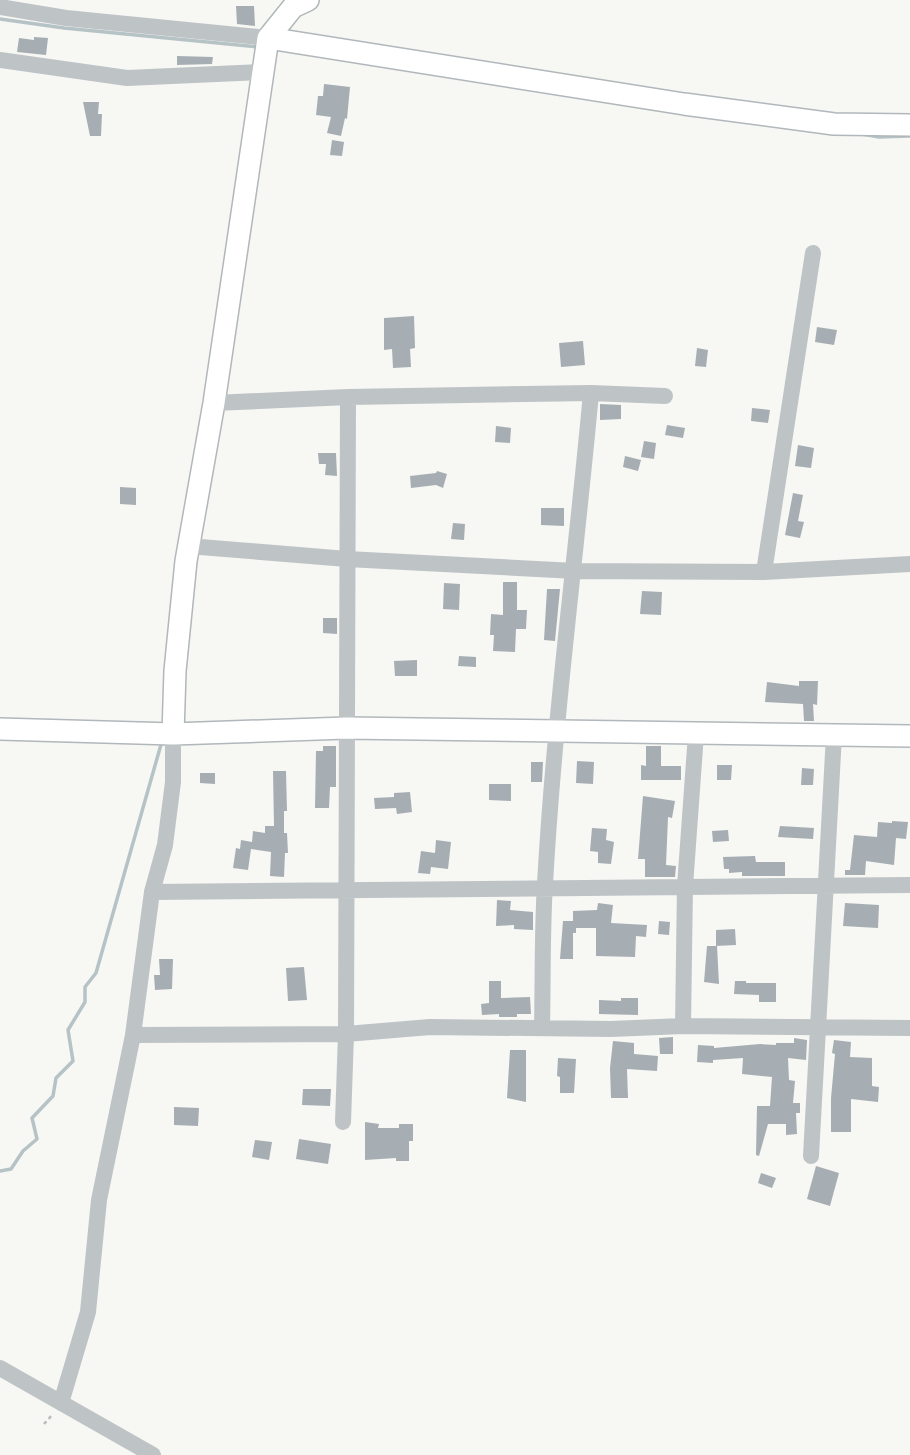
<svg xmlns="http://www.w3.org/2000/svg" width="910" height="1455" font-family="'Alegreya Sans',sans-serif">
  <style>
    .lines { fill: none; stroke-linecap: round; stroke-linejoin: round }
    .stream { stroke: #b6c3c6; stroke-width: 3.5 }
    .building { fill: #a6aeb3 }
    .secondary-casing { stroke: #b1b7bb; stroke-width: 24 }
    .path { stroke: #b9bcbe; stroke-width: 2.5; stroke-dasharray: 3.5 3.5; stroke-linecap: butt }
    .street { stroke: #bec3c6; stroke-width: 16 }
    .secondary { stroke: #fff; stroke-width: 21 }
  </style>
  <rect width="100%" height="100%" fill="#f7f7f4"/>
  <g class="lines">
    <path class="stream" d="M0 19 64 28 259 47
      M862 134 879 137 910 136
      M0 1171 11 1169 23 1151 37 1139 32 1118 53 1096 56 1078 73 1061 68 1030 85 1002V987L96 973 162 741"/>
  </g>
  <path class="building" d="M236 6H254L255 26 237 24Z
    M34 37 48 38 46 55 17 52 19 38 34 40Z
    M177 56 213 57 212 64 177 65Z
    M324 84 350 87 347 119 345 118 341 136 327 133 331 117 316 115 318 96H323Z
    M83 102H99L98 114H102L101 136H90Z
    M332 140 344 142 342 156 330 155Z
    M414 316 415 348 410 349 411 367 393 368 392 349 384 350V318Z
    M817 327 837 330 834 345 815 342Z
    M583 341 585 365 561 367 559 343Z
    M697 348 708 350 706 367 695 366Z
    M600 404 621 405V419L600 420Z
    M752 408 770 410 768 423 751 421Z
    M667 425 685 428 683 438 665 435Z
    M496 426 511 428 510 443 495 442Z
    M644 441 656 443 654 459 641 457Z
    M798 445 814 448 811 468 795 466Z
    M318 453H336L337 476 325 475 326 464H319Z
    M625 456 641 460 638 471 623 467Z
    M437 471 447 474 443 488 436 485 411 488 410 476 436 473Z
    M120 487 136 488V505L120 504Z
    M793 493 803 495 798 521 804 522 800 538 785 535Z
    M541 508H564V526L541 525Z
    M453 523 465 524 464 540 451 539Z
    M503 582H517V610H527L526 629H516L515 652 493 651 494 635H490L491 614 503 615Z
    M444 583 460 584 459 610 443 609Z
    M547 589H560L555 641 544 640Z
    M642 591 662 592 661 615 640 614Z
    M323 618H337V634L323 633Z
    M459 656 476 657V667L458 666Z
    M417 660V676H395L394 661Z
    M799 681H818L817 705 813 704 814 721H804L803 704 765 702 767 682 799 686Z
    M323 746H336V787H330L329 808H315L316 751H323Z
    M646 746H661V766H681V780H641V765L646 766Z
    M577 761 594 762 593 784 576 783Z
    M531 762H543L542 782H531Z
    M717 765H732L731 780H717Z
    M802 768 814 769 813 785H801Z
    M273 771H286L287 811H284V833H287L288 853H285L284 877 270 876 271 852 251 849 248 870 233 868 236 848 240 849 241 840 252 842 253 831 265 833V826H274Z
    M200 773H215V784L200 783Z
    M489 784H511V801L489 800Z
    M410 792 412 812 397 814 396 808 375 809 374 798 394 797V793Z
    M643 796 675 801 672 818 668 817 666 865 676 866 675 877H645V859H638Z
    M892 821 908 822 906 839 896 838 894 865 866 861 865 875H845V870H850L854 835 877 837 878 822 892 823Z
    M780 826 814 828 813 839 778 837Z
    M592 828 607 829 606 840 614 842 611 864 598 863V852L590 851Z
    M728 830 729 841 713 842 712 831Z
    M436 840 451 842 448 869 431 867 430 874 418 873 421 851 435 853Z
    M755 856 756 862H785V876H742V872L729 873V869H724L723 857Z
    M497 900 511 901 510 910 533 912V930L514 929V925L496 926Z
    M598 903 613 905 611 923 647 925 646 937 636 936 635 957 596 956V928H576V933H573V959H560L563 921H573V911L597 910Z
    M845 903 879 905 878 928 843 926Z
    M659 921 670 922 669 935 658 934Z
    M735 929 736 945 716 946V930Z
    M707 946H717L719 984 704 982Z
    M159 959H173L172 989 155 990 154 975H160Z
    M304 967 307 1000 288 1001 286 968Z
    M489 981H501V998L530 997 531 1014H517V1017H499V1014L482 1015 481 1004 489 1003Z
    M735 981H746V983H776V1002H759V995L734 994Z
    M621 998H638V1015L599 1014V1000L621 1001Z
    M673 1037V1054H660L659 1038Z
    M794 1038 807 1040 806 1060 788 1058 789 1080 795 1081 793 1103H800V1113H796L797 1134 786 1135V1124H768L759 1156 756 1155 757 1106H770L772 1077 742 1074 743 1058 713 1060V1063L697 1062 698 1045 714 1046V1048L760 1044 776 1045V1043H794Z
    M834 1040 851 1042 850 1057 872 1058V1086L879 1087 878 1102 851 1099V1132H831V1098L835 1054 832 1053Z
    M613 1041 634 1043V1054L658 1056 657 1071 627 1069 628 1098H611L610 1068Z
    M510 1050H526V1102L507 1098Z
    M558 1058 576 1059 574 1093H560V1077L557 1076Z
    M303 1089H331L330 1106 302 1105Z
    M174 1107 199 1108 198 1126 174 1125Z
    M365 1122 379 1124 378 1128H399V1124H413V1141H409V1161H396V1158L365 1160Z
    M299 1139 331 1144 328 1164 296 1159Z
    M255 1140 272 1142 269 1160 252 1157Z
    M816 1166 839 1173 830 1206 807 1199Z
    M761 1173 776 1178 772 1188 758 1183Z"/>
  <g class="lines">
    <g class="secondary-casing">
      <path id="secondary" d="M268 38 684 104 834 124 910 125
        M0 729 173 734 346 728 910 736
        M173 734 175 671 186 561 214 403 268 38 293 7 308 0"/>
    </g>
    <path class="path" d="M44 1424 53 1414"/>
    <path class="street" d="M0 7 66 18 268 38
      M0 60 127 78 263 72
      M591 393 665 396
      M214 403 348 397 591 393C576 557 554 720 545 884 542 932 543 980 542 1028
      M188 546 347 559 575 571 764 572 910 564
      M764 572 813 253
      M152 892 910 885
      M683 1026 685 886 696 734
      M133 1035 346 1034 430 1027 611 1029 683 1026 910 1028
      M343 1122 346 1034 348 397
      M811 1156 834 735
      M0 1368 153 1455
      M61 1403 88 1312 99 1200 133 1035 152 892 165 845 173 782V734"/>
    <use href="#secondary" class="secondary"/>
  </g>
</svg>
